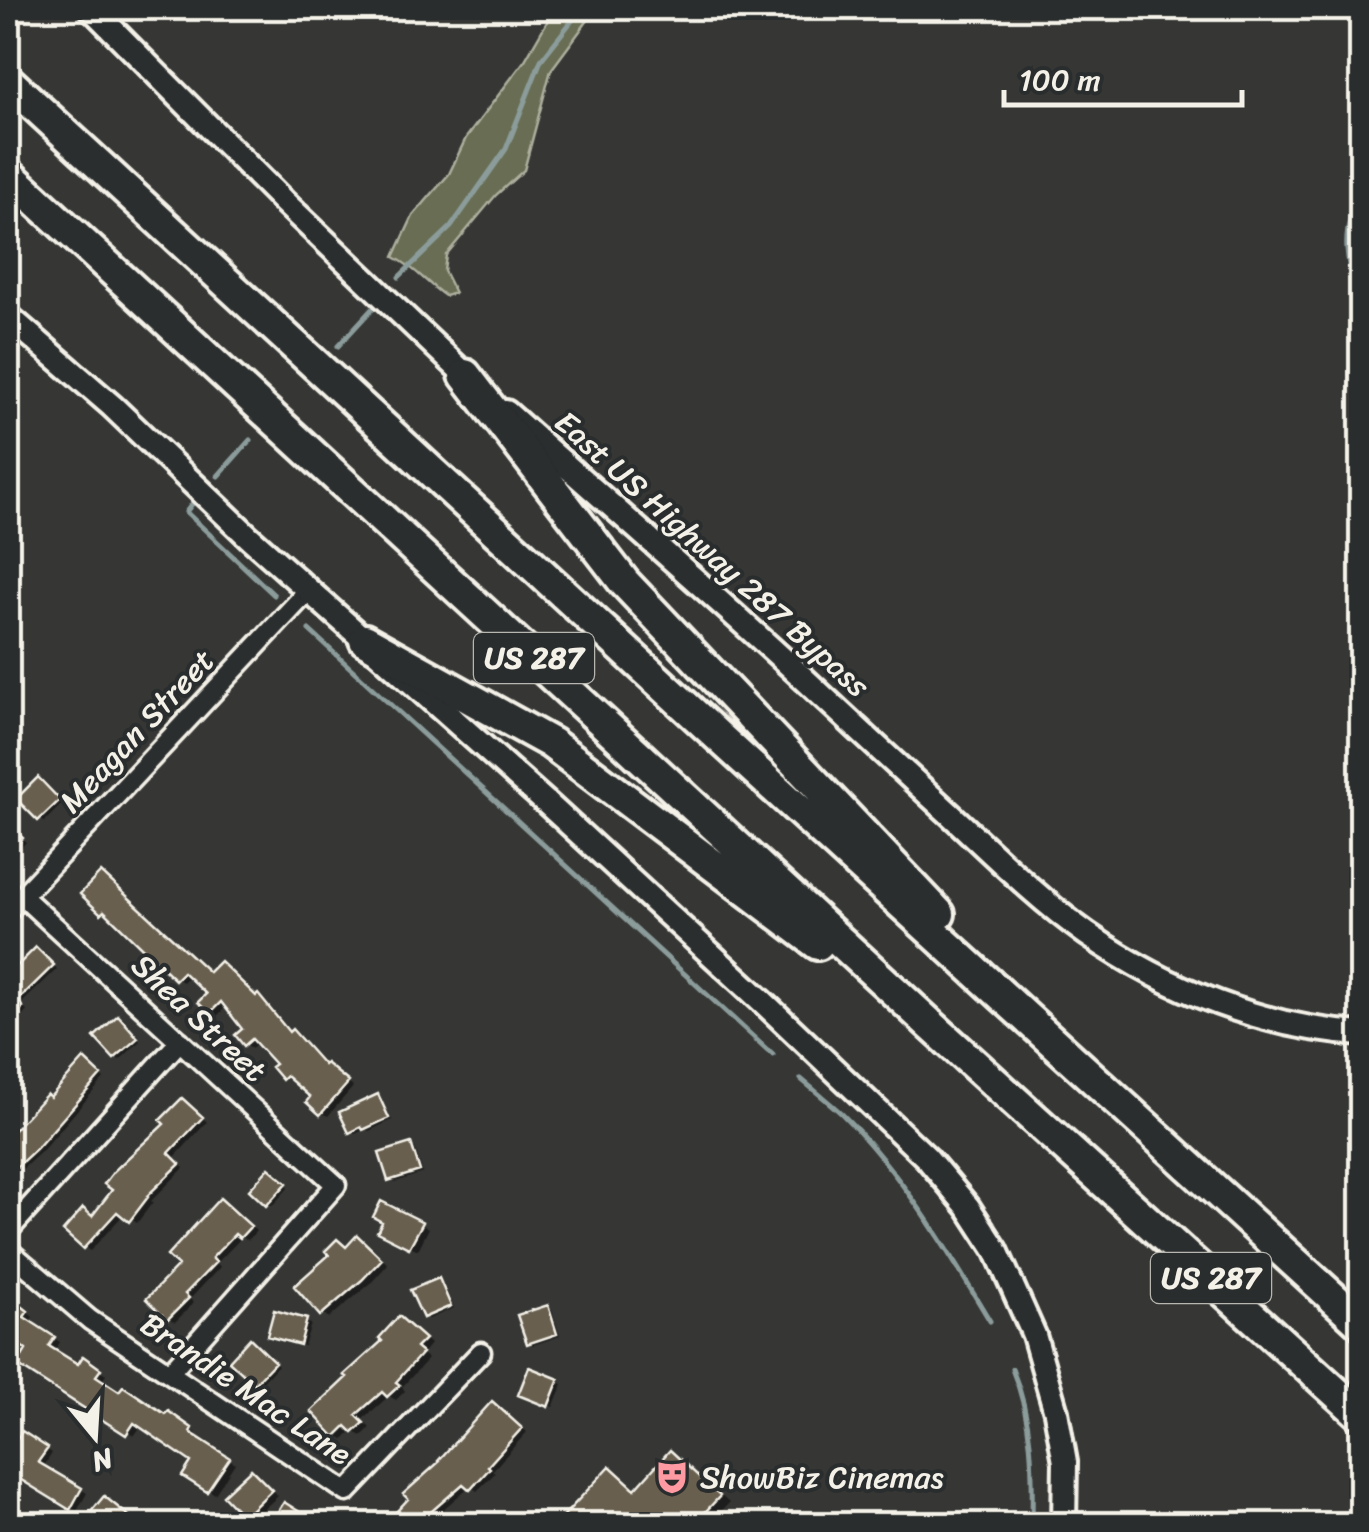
<svg xmlns="http://www.w3.org/2000/svg" width="1369" height="1532" font-family="Sriracha,sans-serif">
  <style>
    .green { fill: #676d53; stroke: #aeaf9e; stroke-width: 2.5 }
    .shadow { fill: #0007 }
    .lines { fill: none; stroke-linecap: round; stroke-linejoin: round }
    .stream { stroke: #8b9c9b; stroke-width: 5 }
    .building { fill: #675e4f; stroke: #f4f1e8; stroke-width: 2.5 }
    .street-casing { stroke: #f4f1e8; stroke-width: 25 }
    .secondary-casing { stroke: #f4f1e8; stroke-width: 30 }
    .highway-casing { stroke: #f4f1e8; stroke-width: 38 }
    .street { stroke: #2a2d2e; stroke-width: 18 }
    .secondary { stroke: #2a2d2e; stroke-width: 22 }
    .highway { stroke: #2a2d2e; stroke-width: 30 }
    .labels { text-anchor: middle; dominant-baseline: central; stroke-width: 8; stroke-linejoin: round; paint-order: stroke }
    .shield { fill: #2a2d2e; stroke: #b7b6b0; stroke-width: 2.5 }
    .shield-label { font-size: 30px; font-weight: bold; fill: #f4f1e8 }
    .street-label { font-size: 32px; fill: #f4f1e8; stroke: #2a2d2e }
    .poi-label { font-size: 32px; fill: #f4f1e8; stroke: #2a2d2e; text-anchor: start }
  </style>
  <rect width="100%" height="100%" fill="#363735"/>
  <filter id="ink" filterUnits="userSpaceOnUse"><feTurbulence type="fractalNoise" baseFrequency=".01" numOctaves="2"/><feDisplacementMap in="SourceGraphic" scale="20" xChannelSelector="R" yChannelSelector="G"/><feConvolveMatrix kernelMatrix="1 2 1 2 8 2 1 2 1" color-interpolation-filters="sRGB"/></filter>
  <g filter="url(#ink)">
    <path class="green" d="M555 8H597L551 70 524 170 496 195 446 255 444 271 455 293 445 296C425 282 416 268 394 257L413 216 449 174 466 138 525 60Z"/>
    <path class="shadow" d="M43 783 63 803 44 822 40 819Z
      M8 825 26 842 8 863Z
      M83 894 210 974 265 1001 291 1033 298 1036 325 1065 353 1087 328 1116 321 1113 314 1097 293 1078 290 1081 283 1078 278 1064 258 1042 252 1048 245 1044 246 1029 227 1006 217 1016 210 1012 209 994 190 975 183 982 176 978Z
      M42 953 57 969 20 1005 27 1011 8 1033V980L15 971Z
      M122 1021 140 1041 120 1060 115 1057Z
      M89 1065 104 1079 42 1151 8 1182V1136Z
      M378 1097 382 1100 392 1120 369 1131 366 1129 355 1134 351 1131Z
      M188 1104 207 1122 174 1158 184 1168 151 1201 153 1202 137 1223 124 1214 90 1251 84 1247 93 1219Z
      M411 1145 415 1148 423 1173 395 1182 391 1180Z
      M274 1173 289 1187 272 1206 268 1204Z
      M382 1204 429 1228 418 1250 380 1231 385 1221Z
      M227 1205 256 1231 248 1240 242 1237 217 1263 220 1267 190 1299 194 1303 175 1322 168 1318 181 1266Z
      M357 1238 388 1264 370 1284 329 1318 322 1314 338 1242 347 1248Z
      M439 1280 443 1283 454 1308 429 1319 425 1317Z
      M8 1297 33 1317 29 1322 60 1342 54 1352 79 1367 84 1360 106 1374 102 1382 166 1417 168 1414 197 1434 195 1437 235 1463 215 1494 186 1475 194 1462 142 1425 134 1436 20 1364 30 1349 8 1332Z
      M548 1308 552 1310 560 1336 533 1345 529 1342Z
      M276 1313 311 1324 304 1346 274 1338Z
      M407 1323 430 1344 422 1354 428 1359 402 1387 405 1391 396 1400 389 1396 362 1420 370 1428 362 1436 353 1431 344 1439 336 1435Z
      M255 1344 278 1365 260 1385 255 1382Z
      M530 1370 563 1384 553 1407 525 1396Z
      M498 1407 527 1432 492 1471 495 1473 477 1491 470 1486 426 1524H389Z
      M23 1435 52 1453 43 1468 87 1493 77 1511 13 1472 17 1467 8 1461V1438L17 1444Z
      M670 1453 680 1459 729 1503 709 1524H559L610 1469 637 1490Z
      M251 1472 259 1476 278 1496 253 1519 246 1515Z"/>
    <g class="lines">
      <path class="stream" d="M1362 194C1337 233 1347 266 1362 306
        M399 277 451 227 506 149 541 60 582 8
        M338 346 372 309
        M218 476 250 440
        M192 504 186 512 274 595
        M309 630 773 1055
        M801 1079C815 1091 829 1102 842 1114 902 1174 947 1249 990 1321
        M1012 1369C1033 1419 1033 1471 1032 1524"/>
    </g>
    <path class="building" d="M38 777 60 800 38 821 16 799Z
      M8 824 23 838 8 855Z
      M101 872 209 972 220 961 256 996 258 994 289 1032 292 1029 324 1065 326 1063 349 1082 320 1115 306 1102 310 1097 286 1076 282 1080 271 1067 275 1064 252 1039 244 1046 235 1035 242 1029 221 1002 209 1014 198 1002 206 994 183 972 175 980 104 911 101 914 80 894Z
      M36 947 54 965 17 1001 23 1007 8 1024V975Z
      M118 1015 138 1038 114 1059 94 1037Z
      M84 1059 101 1075 37 1148 8 1175V1124L14 1130 47 1094 50 1097Z
      M378 1094 389 1118 363 1130 361 1127 349 1133 339 1112Z
      M182 1098 203 1117 169 1153 180 1164 147 1196 148 1197 129 1222 117 1212 83 1249 63 1231 83 1208 92 1216 112 1190 104 1184 114 1171 164 1124 160 1120Z
      M411 1143 420 1171 388 1181 379 1153Z
      M269 1168 287 1183 266 1206 249 1190Z
      M220 1198 251 1226 240 1238 235 1234 212 1258 216 1262 185 1294 189 1298 167 1320 146 1299 178 1266 167 1256Z
      M381 1201 423 1222 409 1248 377 1232 382 1222 373 1217Z
      M357 1235 382 1259 362 1280 320 1316 294 1286 329 1255 325 1251 337 1239 346 1247Z
      M439 1278 451 1306 423 1318 410 1290Z
      M8 1295 28 1311 24 1317 55 1337 49 1346 78 1364 83 1356 101 1369 96 1376 119 1391 123 1386 165 1414 168 1411 192 1428 190 1432 230 1458 207 1492 182 1476 191 1462 134 1423 126 1435 17 1365 26 1350 8 1335Z
      M548 1305 557 1334 527 1344 517 1315Z
      M274 1310 307 1319 300 1345 267 1336Z
      M399 1316 425 1339 416 1348 422 1353 396 1382 400 1385 387 1397 382 1392 356 1415 364 1423 353 1433 346 1426 335 1437 311 1411 347 1377 344 1375 382 1341 379 1338Z
      M250 1338 275 1362 254 1384 229 1361Z
      M529 1367 559 1379 548 1407 518 1395Z
      M492 1401 522 1428 488 1466 490 1468 470 1490 463 1484 417 1524H385L408 1499 403 1494 439 1462 438 1461Z
      M22 1431 48 1448 38 1462 82 1488 70 1510 10 1473 13 1467 8 1464V1454Z
      M670 1450 720 1496 694 1524H556L610 1466 635 1489Z
      M251 1469 272 1490 244 1517 223 1495Z
      M104 1496 139 1524H91L85 1519Z
      M284 1502 319 1524H270Z"/>
    <g class="lines">
      <g class="street-casing">
        <path id="street" d="M22 896 336 1185 169 1373
          M8 911 309 590
          M8 1231 180 1041
          M8 1250 90 1320 347 1492 481 1352
          M8 1521 12 1524"/>
      </g>
      <g class="secondary-casing">
        <path id="secondary" d="M91 8 284 202 475 384
          M8 316 112 406 249 537 550 806 763 1002 927 1158 968 1207 996 1250 1034 1335 1056 1412 1065 1462 1064 1524
          M506 412C604 500 704 586 800 675 850 722 900 768 950 814 994 855 1038 899 1087 934 1168 990 1263 1028 1362 1034"/>
      </g>
      <g class="highway-casing">
        <path id="highway" d="M8 81 720 738 1362 1324
          M8 174 932 1026 1362 1416
          M465 375 624 582 939 914
          M365 640 551 743 818 944"/>
      </g>
      <use href="#street" class="street"/>
      <use href="#secondary" class="secondary"/>
      <use href="#highway" class="highway"/>
    </g>
  </g>
  <defs>
    <g id="theatre-bare" transform="scale(2.7)"><path d="M-5-5.5Q0-4 5-5.5V0Q5 5 0 6Q-5 5-5 0ZM-3.3-2.5H-1v1.5H-3.3ZM1-2.5H3.3v1.5H1ZM-2.8 1Q0 5.5 2.8 1Z" fill="#ff9aa2" stroke="#2a2d2e" stroke-width="2.5" paint-order="stroke"/></g>
  </defs>
  <g fill-rule="evenodd">
    <use href="#theatre-bare" x="672" y="1477"/>
  </g>
  <g class="labels">
    <g class="shield">
      <rect x="474" y="633" width="120" height="50" rx="8"/>
      <rect x="1151" y="1253" width="120" height="50" rx="8"/>
    </g>
    <g class="shield-label">
      <text x="534" y="658">US 287</text>
      <text x="1211" y="1278">US 287</text>
    </g>
    <g class="street-label">
      <text transform="translate(712 554) rotate(42)">East US Highway 287 Bypass</text>
      <text transform="translate(137 731) rotate(-47)">Meagan Street</text>
      <text transform="translate(199 1018) rotate(43)">Shea Street</text>
      <text transform="translate(246 1389) rotate(34)">Brandie Mac Lane</text>
    </g>
    <g class="poi-label">
      <text x="700" y="1477">ShowBiz Cinemas</text>
    </g>
  </g>
  <rect width="1369" height="1532" fill="none" stroke="#2a2d2e" stroke-width="40"/>
  <rect x="20" y="20" width="1329" height="1492" fill="none" stroke="#f4f1e8" stroke-width="4" filter="url(#ink)"/>
  <g transform="translate(95 1437) rotate(162)" stroke="#2a2d2e" stroke-width="8" paint-order="stroke">
  <path d="M0-8L18 38L0 25L-18 38Z" fill="#f4f1e8"/>
  <text y="-15" font-size="28" font-weight="bold" text-anchor="middle" fill="#f4f1e8">N</text>
  </g>
  <path d="M1004 90v15h238v-15" fill="none" stroke="#f4f1e8" stroke-width="5"/>
  <text x="1019" y="90" font-size="30" fill="#f4f1e8" stroke="#2a2d2e" stroke-width="8" paint-order="stroke">100 m</text>
</svg>
